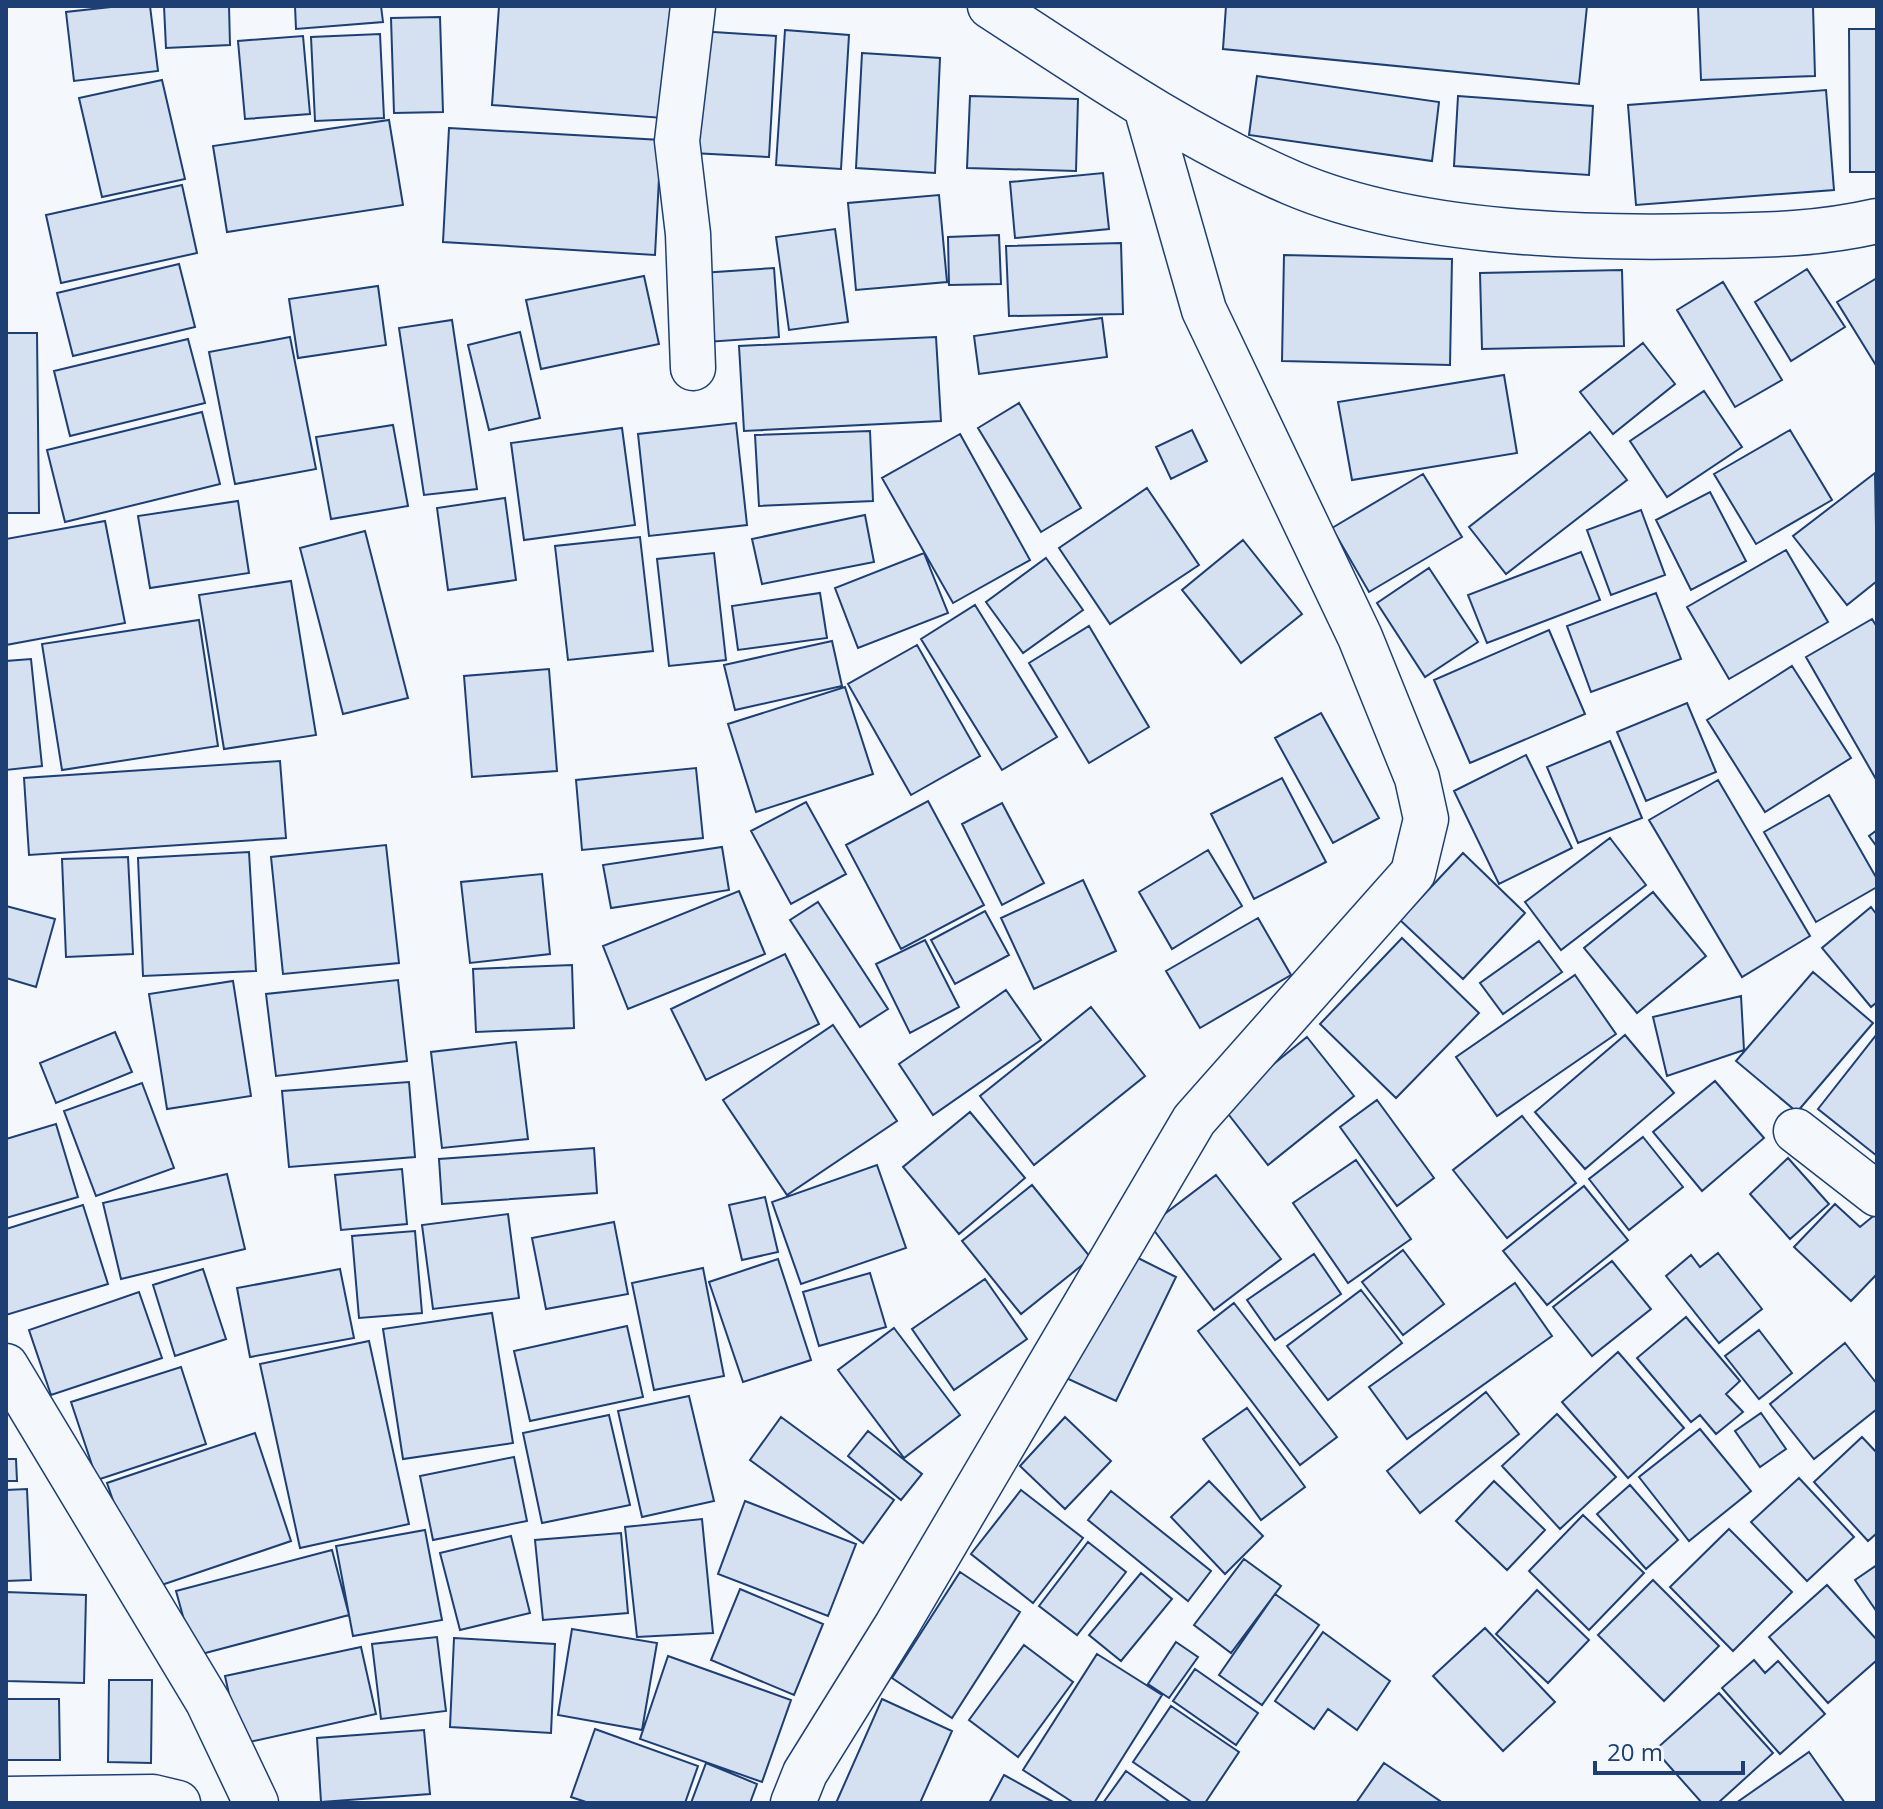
<svg xmlns="http://www.w3.org/2000/svg" width="1883" height="1809" font-family="'Open Sans',sans-serif">
  <style>
    .building { fill: #d5e0f0; stroke: #1d3f73; stroke-width: 2 }
    .lines { fill: none; stroke-linecap: round; stroke-linejoin: round }
    .minor-casing { stroke: #1d3f73; stroke-width: 47 }
    .minor { stroke: #f4f7fb; stroke-width: 44 }
  </style>
  <rect width="100%" height="100%" fill="#f4f7fb"/>
  <path class="building" d="M120 6H150L158 71 74 81 66 12Z
    M164 6H229L230 45 166 48Z
    M295 6H381L383 22 296 29Z
    M499 6H671L663 118 492 105Z
    M1226 6H1587L1579 84 1223 49Z
    M1698 6H1813L1815 76 1701 80Z
    M440 17 443 112 394 113 391 18Z
    M1849 29H1877V172H1850Z
    M785 30 849 35 841 169 776 165Z
    M698 31 776 36 769 157 692 153Z
    M380 34 384 118 315 121 311 37Z
    M303 36 310 114 245 119 238 41Z
    M862 53 940 58 935 173 856 168Z
    M1257 76 1439 102 1432 161 1249 135Z
    M162 80 185 179 102 197 79 98Z
    M1826 90 1834 190 1636 205 1628 105Z
    M970 96 1078 99 1076 171 967 168Z
    M1458 96 1593 106 1589 175 1454 166Z
    M389 120 403 205 227 232 213 146Z
    M449 128 661 140 655 255 443 242Z
    M1103 173 1109 229 1015 238 1010 182Z
    M182 185 197 253 61 283 46 215Z
    M939 195 947 282 856 290 848 203Z
    M835 229 848 322 789 330 776 237Z
    M999 235 1001 284 949 285 948 237Z
    M1121 243 1123 314 1009 316 1006 246Z
    M1284 255 1452 259 1450 365 1282 361Z
    M179 264 195 327 73 356 57 293Z
    M774 268 779 337 706 342 701 273Z
    M1807 269 1845 327 1791 361 1755 302Z
    M1622 270 1624 346 1482 349 1480 273Z
    M644 276 659 344 541 369 526 300Z
    M1877 278V367L1837 302Z
    M1723 282 1782 380 1735 407 1677 310Z
    M378 286 386 345 298 358 289 299Z
    M1102 318 1107 357 979 374 974 336Z
    M452 320 477 489 424 495 399 328Z
    M520 332 540 418 489 430 468 345Z
    M6 333H37L39 513H6Z
    M290 337 316 469 235 484 209 352Z
    M936 337 941 421 744 431 739 346Z
    M188 339 205 403 70 436 54 371Z
    M1643 343 1675 384 1613 434 1580 392Z
    M1504 375 1517 453 1352 480 1338 402Z
    M1704 391 1742 447 1667 497 1630 441Z
    M1019 403 1081 508 1041 532 978 428Z
    M202 412 220 484 65 522 47 450Z
    M736 423 747 525 649 536 638 434Z
    M393 425 408 506 331 519 316 437Z
    M622 428 635 525 524 540 511 443Z
    M1192 430 1207 461 1171 479 1156 447Z
    M1790 430 1832 500 1756 544 1714 474Z
    M870 431 873 501 759 506 755 435Z
    M1590 432 1627 480 1506 574 1469 527Z
    M960 434 1030 560 953 603 882 478Z
    M1875 473 1877 581 1847 605 1793 536Z
    M1423 474 1462 537 1369 592 1332 528Z
    M1147 488 1199 565 1110 624 1059 548Z
    M1710 492 1746 561 1691 590 1656 520Z
    M505 498 516 580 448 590 437 508Z
    M238 501 249 573 150 588 138 516Z
    M1641 510 1665 575 1611 595 1587 530Z
    M865 515 874 562 762 584 752 539Z
    M105 521 125 623 6 645V539Z
    M365 531 408 698 343 714 300 548Z
    M640 537 653 651 568 660 555 546Z
    M1243 540 1302 614 1241 663 1182 590Z
    M1786 550 1828 622 1729 679 1687 607Z
    M1581 552 1600 600 1487 643 1468 595Z
    M714 553 726 660 669 666 657 559Z
    M924 553 948 613 858 648 835 588Z
    M1046 558 1083 610 1023 653 986 602Z
    M1429 568 1478 642 1425 677 1377 603Z
    M291 581 316 735 224 749 199 595Z
    M820 593 827 638 738 650 732 606Z
    M1656 593 1681 659 1591 692 1567 626Z
    M975 605 1057 737 1002 770 921 639Z
    M1872 619 1877 627V781L1806 657Z
    M199 620 218 746 62 770 42 644Z
    M1089 626 1149 727 1089 763 1029 663Z
    M1549 630 1585 714 1470 763 1434 680Z
    M832 641 842 686 735 710 724 665Z
    M917 645 980 756 911 795 848 684Z
    M31 659 42 766 6 770V661Z
    M1792 666 1851 758 1765 812 1707 720Z
    M549 669 557 771 472 777 464 676Z
    M845 687 873 774 756 812 728 724Z
    M1687 703 1716 772 1646 801 1617 732Z
    M1321 713 1379 818 1333 843 1275 738Z
    M1610 741 1642 818 1578 843 1547 767Z
    M1526 755 1572 848 1499 884 1454 791Z
    M280 761 286 838 29 855 24 778Z
    M696 768 703 838 582 850 576 780Z
    M1282 778 1326 862 1254 899 1211 814Z
    M1718 780 1810 936 1742 977 1649 820Z
    M1829 795 1877 879V887L1816 922 1764 832Z
    M928 801 984 905 901 949 846 845Z
    M806 802 846 874 791 904 751 831Z
    M1002 803 1044 883 1002 905 962 824Z
    M1877 830V847L1869 836Z
    M1610 838 1646 885 1561 950 1525 902Z
    M386 845 399 963 283 974 271 857Z
    M722 847 729 890 611 908 603 865Z
    M1208 850 1242 906 1172 949 1139 892Z
    M249 852 256 971 143 976 138 858Z
    M1463 853 1525 913 1463 979 1400 920Z
    M128 857 133 954 66 957 62 859Z
    M542 874 550 954 470 963 461 882Z
    M1083 880 1116 951 1034 989 1001 918Z
    M739 891 765 954 628 1009 603 946Z
    M1653 892 1706 956 1637 1013 1584 948Z
    M818 902 888 1009 860 1027 790 920Z
    M6 906 55 919 36 987 6 978Z
    M1871 907 1877 915V1002L1871 1007 1822 948Z
    M985 911 1009 955 955 984 931 940Z
    M1258 918 1291 975 1200 1028 1166 971Z
    M1402 938 1479 1013 1396 1098 1320 1024Z
    M925 940 959 1007 910 1033 876 964Z
    M1539 941 1562 972 1503 1014 1480 983Z
    M785 954 819 1024 706 1080 671 1009Z
    M572 965 574 1028 476 1032 473 969Z
    M1813 972 1873 1023 1797 1112 1736 1061Z
    M1575 975 1616 1034 1497 1116 1456 1057Z
    M398 980 407 1061 276 1076 266 994Z
    M233 981 251 1096 167 1109 149 994Z
    M1006 990 1041 1040 933 1115 899 1064Z
    M1741 996 1744 1050 1667 1076 1653 1017Z
    M1091 1007 1145 1076 1034 1165 980 1096Z
    M833 1025 897 1121 787 1195 723 1100Z
    M115 1032 132 1072 56 1103 40 1063Z
    M1877 1034V1156L1818 1109Z
    M1625 1035 1674 1093 1585 1169 1535 1112Z
    M1307 1037 1354 1096 1268 1165 1222 1106Z
    M516 1042 528 1139 442 1148 431 1052Z
    M1715 1081 1764 1138 1702 1191 1653 1132Z
    M409 1082 415 1157 289 1167 282 1091Z
    M142 1083 174 1168 96 1196 64 1111Z
    M1377 1100 1434 1178 1397 1206 1340 1127Z
    M970 1112 1025 1178 959 1234 903 1167Z
    M1522 1116 1576 1183 1507 1238 1453 1170Z
    M56 1124 78 1197 6 1218V1139Z
    M1643 1137 1683 1187 1629 1230 1589 1179Z
    M594 1148 597 1193 442 1204 439 1159Z
    M1788 1158 1829 1204 1790 1239 1750 1194Z
    M1356 1160 1411 1239 1348 1283 1293 1203Z
    M877 1165 906 1248 801 1284 772 1202Z
    M402 1169 407 1224 341 1230 335 1175Z
    M227 1174 245 1249 121 1279 103 1203Z
    M1216 1175 1281 1259 1214 1310 1150 1225Z
    M1032 1185 1091 1258 1021 1314 962 1241Z
    M1584 1186 1628 1240 1547 1305 1503 1251Z
    M765 1197 778 1252 742 1260 729 1205Z
    M1835 1204 1860 1227 1877 1213V1274L1851 1301 1794 1247Z
    M83 1205 108 1284 6 1315V1229Z
    M508 1214 519 1298 433 1309 422 1225Z
    M614 1222 628 1294 546 1309 532 1238Z
    M415 1231 422 1313 359 1318 352 1236Z
    M1403 1250 1444 1304 1403 1335 1362 1282Z
    M1124 1251 1176 1277 1116 1401 1064 1377Z
    M1718 1253 1762 1309 1719 1343 1666 1276 1691 1255 1700 1267Z
    M1314 1254 1341 1294 1275 1340 1247 1300Z
    M778 1259 811 1360 743 1382 709 1282Z
    M1612 1261 1651 1309 1592 1356 1553 1307Z
    M703 1268 724 1376 654 1390 632 1283Z
    M203 1269 226 1339 175 1356 153 1285Z
    M340 1269 354 1338 250 1357 237 1288Z
    M870 1273 886 1327 819 1346 803 1292Z
    M985 1279 1027 1339 954 1390 912 1329Z
    M1515 1283 1552 1336 1407 1439 1369 1387Z
    M1361 1290 1402 1343 1328 1400 1287 1346Z
    M139 1292 162 1358 51 1395 29 1330Z
    M1234 1303 1337 1437 1300 1465 1198 1331Z
    M492 1313 513 1443 403 1459 383 1329Z
    M1686 1317 1740 1381 1726 1394 1743 1412 1716 1434 1700 1415 1691 1422 1637 1358Z
    M627 1326 643 1397 530 1421 514 1351Z
    M894 1328 960 1415 904 1458 838 1370Z
    M1759 1330 1792 1373 1759 1399 1725 1356Z
    M369 1341 409 1524 300 1548 260 1364Z
    M1845 1343 1877 1384V1409L1814 1459 1770 1404Z
    M1618 1352 1684 1428 1628 1478 1562 1402Z
    M181 1367 206 1444 97 1480 71 1402Z
    M1486 1392 1519 1434 1420 1513 1387 1471Z
    M689 1396 714 1501 642 1517 618 1411Z
    M1247 1408 1305 1487 1261 1520 1203 1439Z
    M1761 1413 1786 1449 1760 1467 1735 1431Z
    M1557 1414 1616 1477 1560 1529 1502 1466Z
    M609 1415 630 1505 542 1523 523 1433Z
    M781 1417 894 1500 863 1543 750 1460Z
    M1065 1417 1111 1461 1065 1509 1020 1466Z
    M1700 1429 1751 1491 1689 1541 1639 1477Z
    M868 1431 922 1474 901 1500 848 1456Z
    M255 1433 291 1541 144 1591 107 1483Z
    M1862 1437 1877 1453V1533L1868 1541 1814 1482Z
    M514 1457 527 1521 433 1540 420 1476Z
    M6 1459H16L17 1481H6Z
    M1799 1478 1854 1537 1807 1581 1751 1522Z
    M1209 1481 1263 1536 1225 1574 1171 1517Z
    M1494 1481 1545 1530 1507 1570 1456 1521Z
    M1630 1485 1678 1540 1646 1569 1597 1514Z
    M27 1489 31 1580 6 1581V1490Z
    M1021 1490 1083 1538 1033 1603 971 1554Z
    M1111 1491 1211 1571 1188 1601 1088 1520Z
    M745 1501 856 1544 828 1616 718 1574Z
    M1583 1515 1644 1573 1589 1630 1529 1571Z
    M702 1519 713 1633 637 1637 625 1527Z
    M1729 1529 1792 1592 1733 1651 1670 1587Z
    M425 1530 442 1620 353 1636 336 1546Z
    M621 1533 628 1613 543 1620 535 1540Z
    M511 1536 530 1613 460 1630 440 1553Z
    M1088 1542 1126 1572 1077 1635 1039 1606Z
    M332 1550 349 1615 194 1656 176 1591Z
    M1244 1559 1281 1586 1231 1653 1194 1625Z
    M1877 1565V1612L1855 1580Z
    M960 1572 1020 1612 952 1718 892 1678Z
    M1141 1573 1172 1599 1121 1661 1089 1635Z
    M1653 1580 1719 1646 1664 1701 1598 1635Z
    M1827 1585 1877 1640V1660L1828 1703 1769 1637Z
    M740 1589 823 1624 794 1695 711 1660Z
    M1537 1590 1589 1640 1548 1683 1496 1634Z
    M6 1592 86 1595 84 1683 6 1681Z
    M1275 1594 1319 1625 1262 1705 1219 1675Z
    M1485 1628 1555 1702 1503 1751 1433 1676Z
    M572 1629 657 1643 642 1730 558 1715Z
    M1323 1632 1390 1681 1357 1730 1328 1709 1314 1729 1275 1701Z
    M437 1637 446 1711 381 1719 372 1644Z
    M454 1638 555 1644 551 1733 450 1727Z
    M1176 1642 1198 1657 1169 1698 1148 1684Z
    M1024 1645 1073 1682 1018 1757 969 1720Z
    M361 1647 376 1714 240 1744 225 1676Z
    M1097 1654 1162 1695 1094 1803H1074L1023 1770Z
    M668 1656 791 1700 762 1782 640 1739Z
    M1754 1660 1765 1673 1778 1661 1825 1714 1780 1754 1722 1688Z
    M1195 1669 1258 1713 1236 1745 1173 1701Z
    M109 1680H152L151 1763 108 1762Z
    M1719 1693 1773 1753 1718 1803H1702L1655 1750Z
    M6 1699H59L60 1760H6Z
    M882 1699 952 1731 920 1803H836Z
    M1171 1706 1239 1752 1205 1803H1193L1133 1762Z
    M595 1729 698 1766 685 1803H589L571 1797Z
    M424 1730 430 1794 321 1802 317 1738Z
    M1809 1752 1845 1803H1736Z
    M706 1763 757 1784 750 1803H691Z
    M1384 1763 1443 1803H1356Z
    M1126 1771 1171 1803H1103Z
    M1004 1775 1055 1803H989Z"/>
  <g class="lines">
    <g class="minor-casing">
      <path id="minor" d="M990 6C1087 69 1185 137 1292 183 1409 233 1577 239 1703 236 1766 235 1815 235 1877 221
        M693 368 688 234 677 141 693 6
        M1796 1131 1877 1194
        M6 1366 208 1702 256 1803
        M6 1799 153 1797 178 1803
        M793 1803 805 1773 897 1625 1194 1120 1413 873 1426 819 1417 778 1360 637 1204 310 1146 107"/>
    </g>
    <use href="#minor" class="minor"/>
  </g>
  <rect width="1883" height="1809" fill="none" stroke="#1d3f73" stroke-width="16"/>
  <path d="M1595 1761v12h148v-12" fill="none" stroke="#1d3f73" stroke-width="4"/>
  <text x="1607" y="1761" font-size="24" fill="#1d3f73" stroke="#f4f7fb" stroke-width="6" paint-order="stroke">20 m</text>
</svg>
